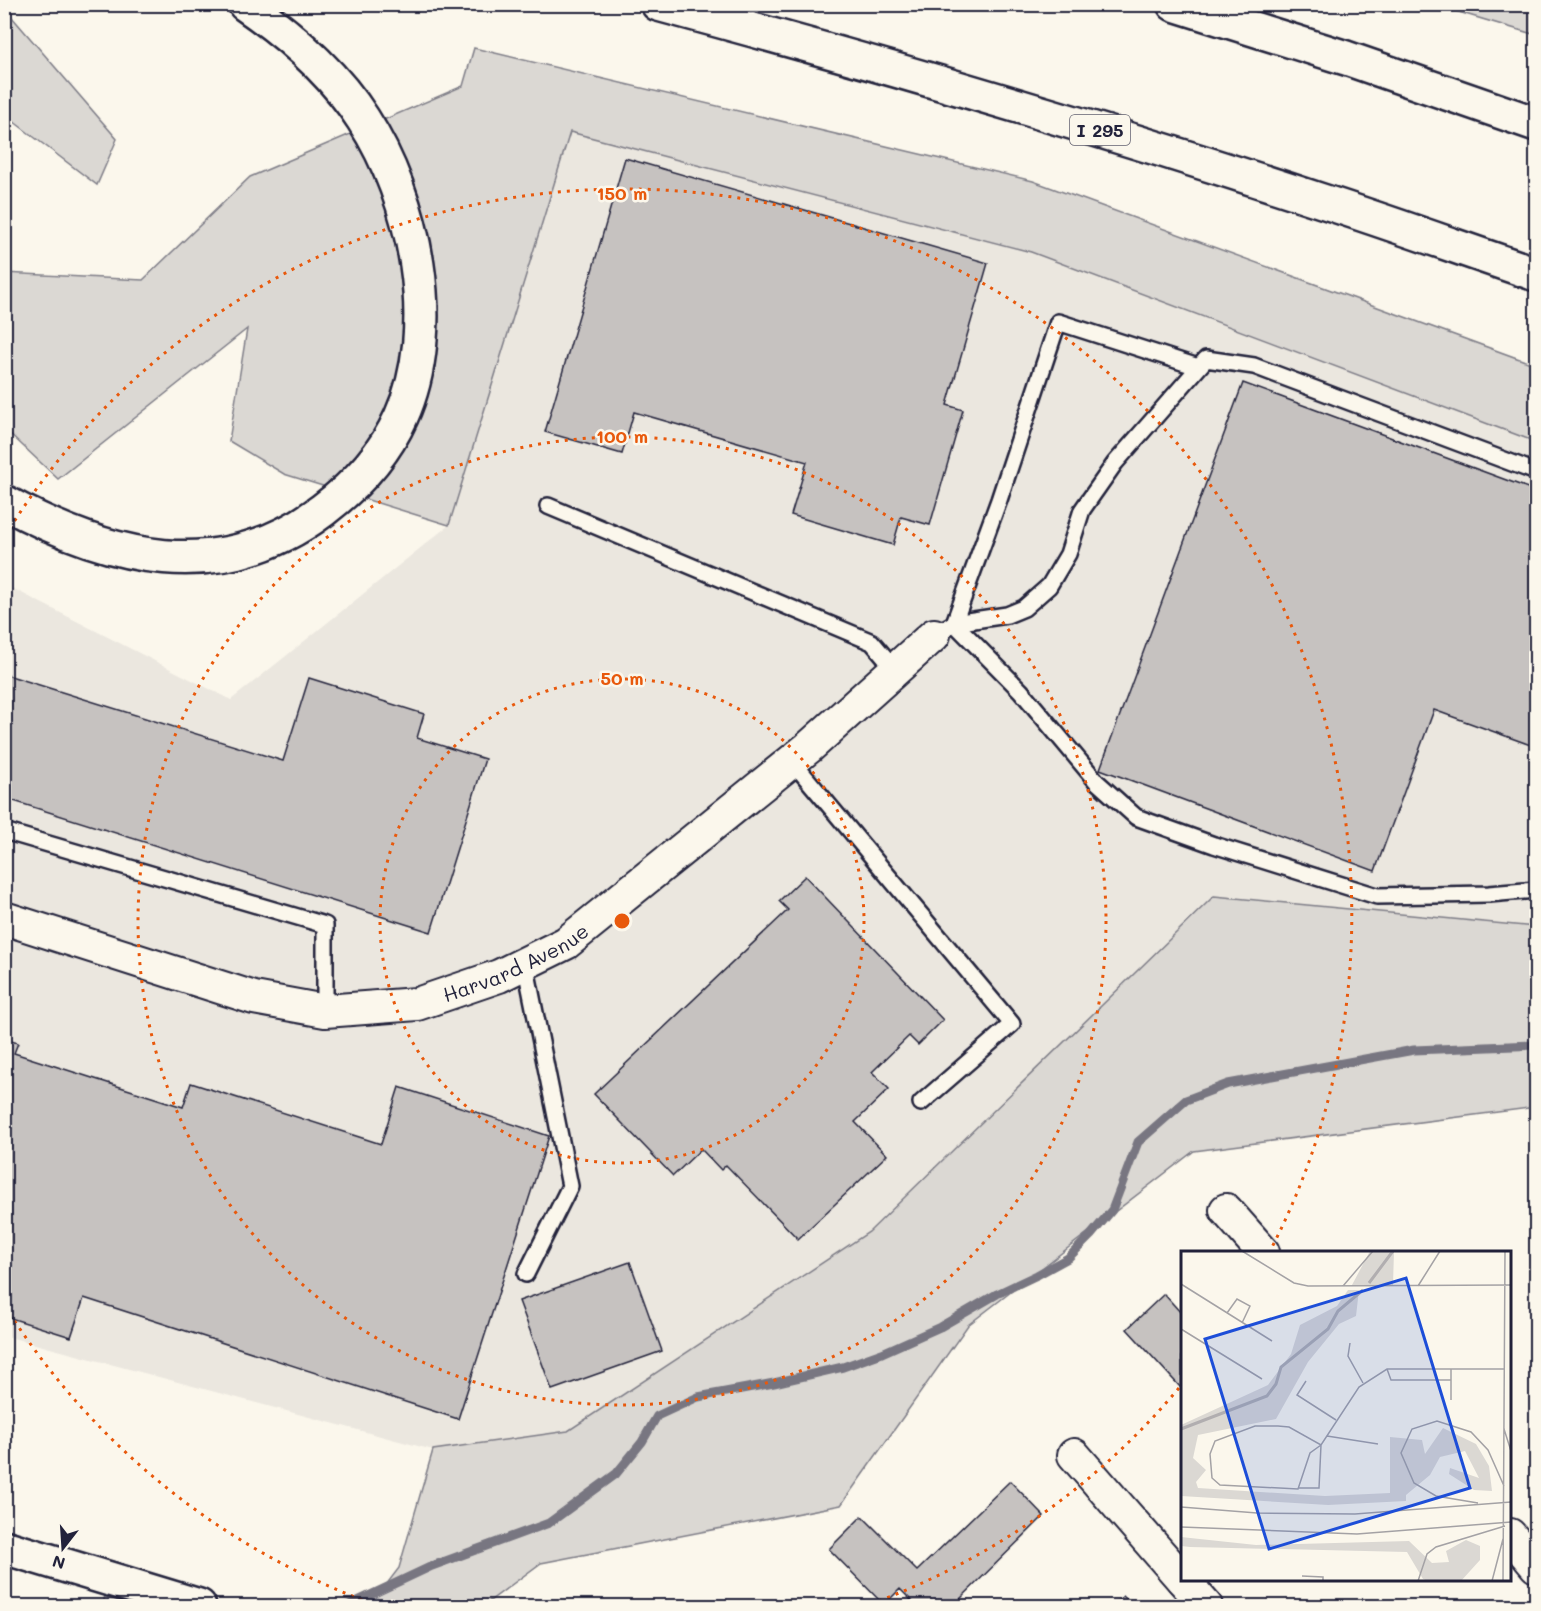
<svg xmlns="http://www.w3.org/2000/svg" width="1541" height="1611" font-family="Mali,sans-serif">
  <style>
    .built { fill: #ebe7df }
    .green { fill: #dbd8d3; stroke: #7e7d87; stroke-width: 1.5 }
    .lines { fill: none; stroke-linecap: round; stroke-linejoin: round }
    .stream { stroke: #787681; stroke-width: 9 }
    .building { fill: #c6c2c0; stroke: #22223b; stroke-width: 1.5 }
    .lane-casing { stroke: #22223b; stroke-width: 20 }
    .street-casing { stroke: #22223b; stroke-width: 36 }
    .secondary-casing { stroke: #22223b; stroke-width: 38 }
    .highway-casing { stroke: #22223b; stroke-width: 38 }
    .lane { stroke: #fbf7ec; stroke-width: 15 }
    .street { stroke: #fbf7ec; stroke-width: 32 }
    .secondary { stroke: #fbf7ec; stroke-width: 33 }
    .highway { stroke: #fbf7ec; stroke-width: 33 }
    .ring { fill: none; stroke: #e8590c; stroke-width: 3; stroke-dasharray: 3 6 }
    .labels { text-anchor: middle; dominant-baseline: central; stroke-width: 5; stroke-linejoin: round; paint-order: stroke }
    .shield { fill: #fbf7ec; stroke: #636270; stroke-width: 1.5 }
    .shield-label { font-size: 18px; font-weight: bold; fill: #22223b }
    .street-label { font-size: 20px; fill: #22223b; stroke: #fbf7ec }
    .inset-river { fill: none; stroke: #b1aeb0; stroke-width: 3 }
    .inset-road { fill: none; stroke: #a4a2a5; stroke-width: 1.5 }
    .view { fill: #1d4ed8; fill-opacity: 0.15; stroke: #1d4ed8; stroke-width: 3 }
    .inset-edge { fill: none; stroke: #22223b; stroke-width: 3 }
    .centre { fill: #e8590c; stroke: #fbf7ec; stroke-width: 3 }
    .ring-label { font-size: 18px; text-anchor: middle; font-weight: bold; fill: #e8590c; stroke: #fbf7ec; stroke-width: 5; stroke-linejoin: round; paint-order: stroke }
  </style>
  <rect width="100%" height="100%" fill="#fbf7ec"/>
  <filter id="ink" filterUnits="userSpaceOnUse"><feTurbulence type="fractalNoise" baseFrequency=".0167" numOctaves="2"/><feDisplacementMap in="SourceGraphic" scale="12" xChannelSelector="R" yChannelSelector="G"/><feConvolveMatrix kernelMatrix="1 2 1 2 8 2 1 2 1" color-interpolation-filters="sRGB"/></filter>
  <g filter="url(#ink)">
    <path class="built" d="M569 132 1031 252 1536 442V927L1214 896 869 1232 568 1431 433 1450 5 1336 4 584 231 700 449 525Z"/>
    <path class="green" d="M1435 5H1536V35Z
      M5 9 117 139 97 185 5 115Z
      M474 48 1033 181 1536 365V442L1031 252 570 132 449 525 284 474 229 441 247 329 58 479 5 429 4 273 143 280 250 177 463 86Z
      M1214 896 1536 927V1107L1194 1151 968 1325 841 1505 541 1563 483 1606H370L399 1568 433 1450 568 1431 869 1232Z
      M108 1586 172 1606H102Z"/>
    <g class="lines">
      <path class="stream" d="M347 1606 432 1566 549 1523 616 1474 642 1442 657 1416 698 1397 774 1383 843 1367 882 1353 940 1327 997 1294 1037 1275 1068 1258 1091 1235 1112 1210 1138 1142 1186 1100 1228 1084 1414 1050 1536 1045"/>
    </g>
    <path class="building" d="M625 158 988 263 947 405 963 410 930 525 901 517 893 545 791 515 807 462 634 412 622 454 545 432Z
      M1243 383 1536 491V747L1434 710 1375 871 1100 769Z
      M4 674 283 761 309 678 424 714 417 738 485 759 431 932 4 798Z
      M805 876 943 1020 918 1045 909 1036 872 1072 889 1089 855 1122 887 1155 798 1239 726 1165 721 1170 701 1149 673 1176 594 1094 788 910 779 901Z
      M4 1039 18 1043 14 1053 183 1107 191 1083 381 1144 399 1087 549 1136 458 1419 84 1298 71 1337 4 1316Z
      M630 1262 662 1351 552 1390 519 1301Z
      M1164 1294 1182 1314V1389L1127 1329Z
      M1010 1481 1044 1516 953 1606H917L900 1589 884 1605 829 1549 862 1516 917 1571Z
      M1123 1596 1134 1606H1112Z"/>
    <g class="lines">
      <g class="lane-casing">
        <path id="lane" d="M548 506 872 642 895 669
          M954 623 1021 691 1097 782 1136 817 1214 845 1377 896 1489 894 1536 890
          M954 623 999 500 1058 322 1198 367
          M934 635 954 623 1007 615 1024 608 1049 586 1068 554 1082 510 1115 463 1206 359 1254 366 1536 472
          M792 761 1012 1024 921 1103
          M4 831 325 925V1011
          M525 963 570 1186 526 1274"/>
      </g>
      <g class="street-casing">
        <g id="street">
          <path id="s1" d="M4 918 254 998 325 1011 417 1004 499 976 566 943 808 748 934 635"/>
          <path d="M1226 1210 1263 1252"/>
          <path d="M1074 1455 1182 1579"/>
          <path d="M1510 1535 1536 1566"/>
          <path d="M1183 1580 1206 1606"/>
        </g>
      </g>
      <g class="secondary-casing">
        <path id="secondary" d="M4 1547 199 1606"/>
      </g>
      <g class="highway-casing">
        <path id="highway" d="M658 4C881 64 1103 129 1322 201 1394 224 1465 250 1536 274
          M1174 4 1346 58 1536 124
          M4 502C109 559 220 588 323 510 356 485 384 455 401 417 442 327 415 199 363 119 333 72 290 35 245 4"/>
      </g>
      <use href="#lane" class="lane"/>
      <use href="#street" class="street"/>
      <use href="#secondary" class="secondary"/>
      <use href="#highway" class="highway"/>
    </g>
  </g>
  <g class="ring">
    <circle cx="622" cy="921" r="242"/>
    <circle cx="622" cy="921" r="484"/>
    <path d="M1179 1388A727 727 0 0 1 865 1606M379 1606A727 727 0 0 1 5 1306M5 536A727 727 0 0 1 1270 1251"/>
  </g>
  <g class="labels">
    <rect class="shield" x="1070" y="115" width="60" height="30" rx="4.5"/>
    <g class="shield-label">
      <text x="1100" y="130">I 295</text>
    </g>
    <g class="street-label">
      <text stroke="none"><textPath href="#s1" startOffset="534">Harvard Avenue</textPath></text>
    </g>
  </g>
  <g transform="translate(1181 1251)">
    <rect width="330" height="330" fill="#fbf7ec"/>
    <path d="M189 0H213L212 34H171ZM167 39H178L175 65 158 73 127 111 95 168 17 184 12 207 25 219 15 231 17 237 144 245 209 242V186L241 189 244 203 262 177 295 193 308 215 311 240 293 239 268 223 269 217 298 227 284 200 259 206 249 224 225 244V250L147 254 0 245V174L87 134 110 103 119 74 156 55ZM0 286 75 294 228 290 251 312 268 311 265 300 285 289 299 295V309L280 330H247L242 328 226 301 9 296 0 295Z" fill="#dbd8d3"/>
    <path class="inset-river" d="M188 32 212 0M0 178 86 145 95 133 100 116 147 78 157 60 182 39"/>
    <path class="inset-road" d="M61 0 113 32 127 35 330 34M0 33 91 90M162 35 192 0M237 35 259 0M46 62 56 48 69 55 61 72M0 78 81 128M169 92 167 105 182 132M206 118 210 129H270V118M270 129V149M125 130 116 144 155 169M323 178 330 200M146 185 197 193M140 194 129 202 117 238 39 234 31 227 29 203 34 190 74 175H97L108 176 140 194 178 136 206 118H323M118 237H138L140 194M297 252 255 245 233 232 220 202 231 178 256 170 290 181 307 199 323 235M0 256 76 262 174 263 330 251M0 276 176 283 330 271M121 325 142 326V330M237 330 246 303 255 296 324 275M311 330 322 288M322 330 324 0"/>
    <path class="view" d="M225 27 289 237 88 298 24 88Z"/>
    <rect width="330" height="330" class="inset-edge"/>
  </g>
  <circle cx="622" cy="921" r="9" class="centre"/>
  <g class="ring-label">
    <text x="622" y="200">150 m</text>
    <text x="622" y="443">100 m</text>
    <text x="622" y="685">50 m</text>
  </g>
  <rect width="1541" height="1611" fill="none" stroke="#fbf7ec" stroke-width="24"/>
  <rect x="12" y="12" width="1517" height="1587" fill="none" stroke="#22223b" stroke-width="2" filter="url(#ink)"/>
  <g transform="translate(63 1548) rotate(197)" stroke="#fbf7ec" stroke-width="4.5" paint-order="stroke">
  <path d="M0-4.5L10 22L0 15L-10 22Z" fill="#22223b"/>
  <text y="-9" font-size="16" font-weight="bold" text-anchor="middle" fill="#22223b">N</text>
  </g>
</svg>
